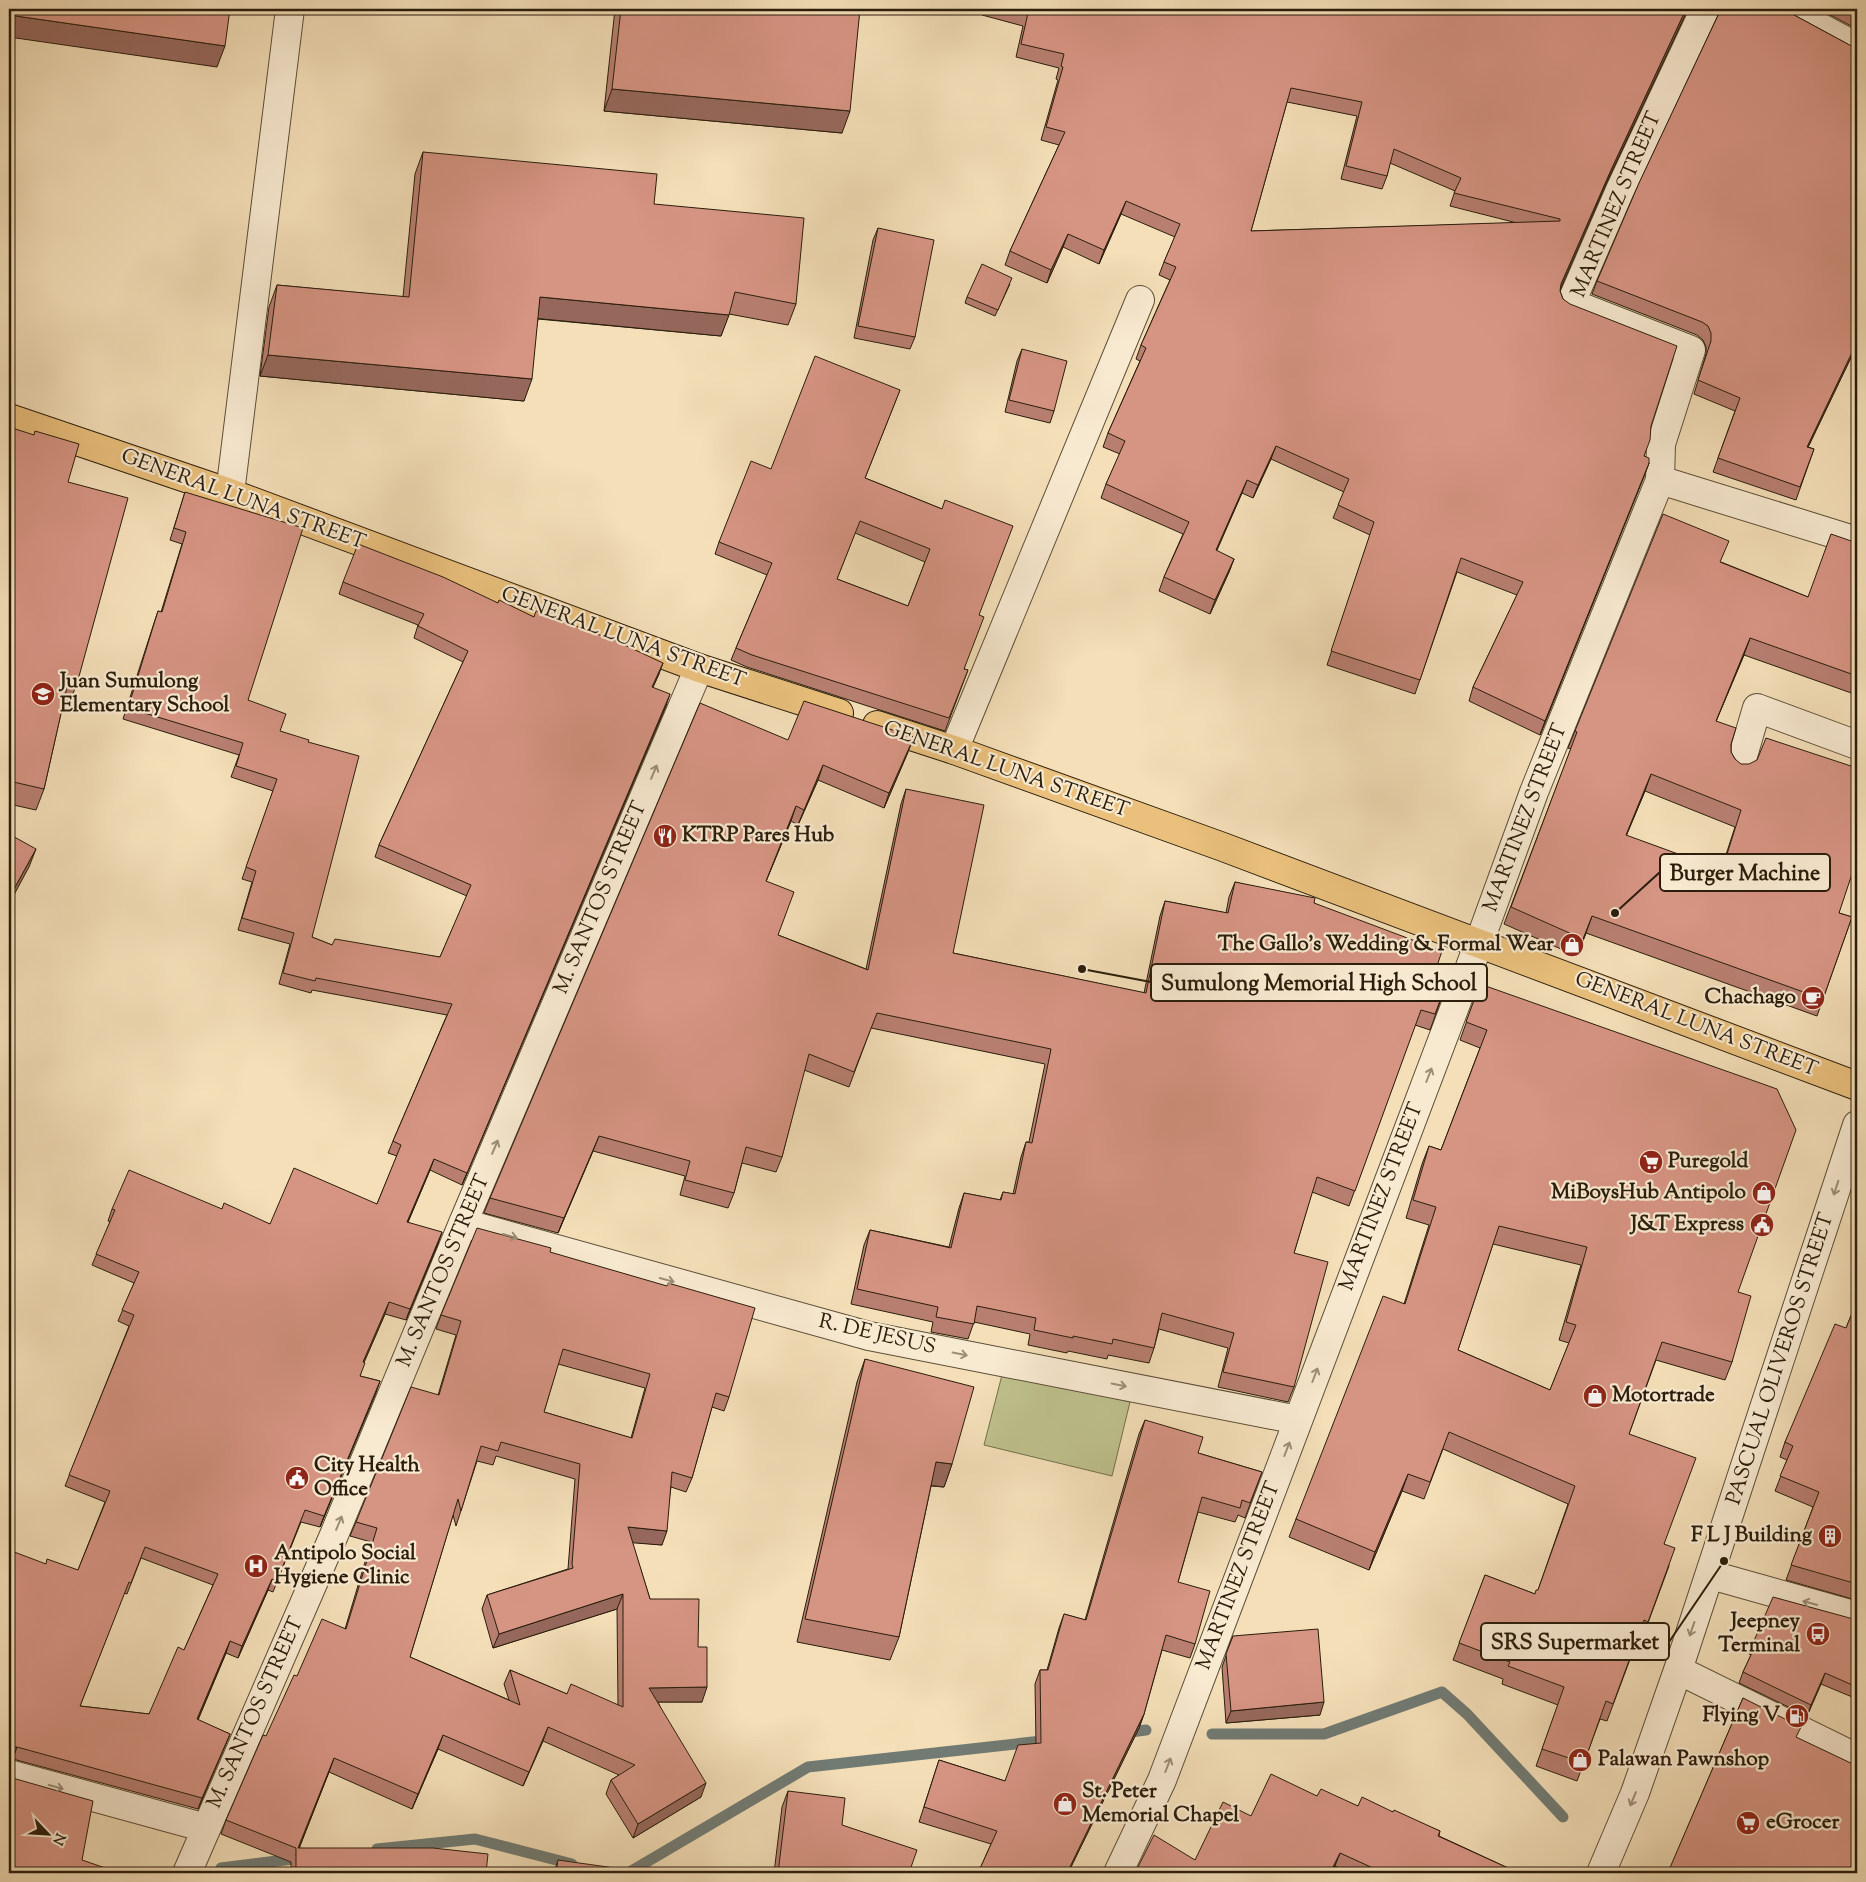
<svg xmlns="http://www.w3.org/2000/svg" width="1866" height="1882" font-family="'Sorts Mill Goudy',serif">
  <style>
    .green { fill: #bec18d; stroke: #746f4c }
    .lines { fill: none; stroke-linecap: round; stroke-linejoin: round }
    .stream { stroke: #717b74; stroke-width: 11 }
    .minor-casing { stroke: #5c4e37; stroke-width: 30 }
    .major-casing { stroke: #2a1d0c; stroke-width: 30 }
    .minor { stroke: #f8ead1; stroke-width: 28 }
    .major { stroke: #eac07c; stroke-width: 28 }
    .wall { fill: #b87f71; stroke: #2a1d0c; fill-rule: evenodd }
    .shaded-wall { fill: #96685c; stroke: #2a1d0c }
    .building { fill: #d69483; stroke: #2a1d0c; fill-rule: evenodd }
    .oneway { stroke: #9b8e78 }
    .labels { text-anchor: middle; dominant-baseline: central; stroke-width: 4.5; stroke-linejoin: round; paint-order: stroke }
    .street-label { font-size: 21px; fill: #2a1d0c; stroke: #f8ead1 }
    .poi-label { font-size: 21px; font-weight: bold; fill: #2a1d0c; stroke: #f8ead1; text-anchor: start }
    .leader { fill: none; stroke: #2a1d0c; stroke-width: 2 }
    .callout-dot { fill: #2a1d0c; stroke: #f8ead1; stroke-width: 2 }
    .callout { fill: #f8ead1; stroke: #2a1d0c; stroke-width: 2 }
    .callout-label { font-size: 22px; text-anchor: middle; font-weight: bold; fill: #2a1d0c }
  </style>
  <rect width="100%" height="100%" fill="#f4dfb8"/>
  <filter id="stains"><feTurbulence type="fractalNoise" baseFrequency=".004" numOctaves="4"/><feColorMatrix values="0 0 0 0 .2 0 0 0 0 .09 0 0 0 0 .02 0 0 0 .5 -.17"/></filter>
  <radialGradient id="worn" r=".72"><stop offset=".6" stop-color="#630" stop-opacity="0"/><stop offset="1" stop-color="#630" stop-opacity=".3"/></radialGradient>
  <path class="green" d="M1003 1371 1130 1402 1112 1476 984 1445Z"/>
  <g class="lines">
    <path class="stream" d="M1122 1733 1146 1730
      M1212 1734H1324L1442 1692 1467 1714 1563 1817
      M377 1849 475 1839 572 1864
      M221 1868 301 1858
      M628 1873 808 1767 1051 1740"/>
    <g class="minor-casing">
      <path id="minor" d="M1786 9 1857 47
        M1660 480 1857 541
        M230 493 290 9
        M954 750 1140 300
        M1740 766 1757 708 1857 745
        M463 1223 869 1336 1298 1420
        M1711 1575 1857 1616
        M1678 1670 1857 1758
        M9 1774 206 1828
        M187 1873 334 1535 463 1223 699 668
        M1118 1873 1162 1780 1479 943 1534 792 1660 480 1661 444 1691 350 1571 303 1620 190 1705 9
        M1601 1873 1635 1793 1678 1670 1857 1125"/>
    </g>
    <g class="major-casing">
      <path id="major" d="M9 418 230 493 699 668 839 713
        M877 725 954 750 1223 847 1857 1086"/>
    </g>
    <use href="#minor" class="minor"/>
    <use href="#major" class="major"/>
  </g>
  <path class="wall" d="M615 9H860L842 133 604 111Z
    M984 9H1688L1606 184 1561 287 1560 291 1563 299 1651 426 1644 456 1649 463 1540 735 1469 701 1473 687 1517 595 1457 572 1415 694 1327 665 1370 535 1333 518 1344 492 1271 459 1253 498 1242 493 1216 551 1234 559 1229 572 1210 614 1159 591 1164 577 1183 534 1101 498 1106 484 1120 454 1103 447 1108 433 1140 361 1136 359 1141 345 1170 280 1159 275 1164 262 1175 237 1121 214 1099 264 1063 247 1047 283 1005 265 1010 251 1059 145 1041 140 1058 80 1056 79 1059 68 1016 57 1023 26 982 15ZM1287 102 1357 116 1341 179 1382 189 1387 176 1390 163 1455 191 1450 206 1517 223 1251 231Z
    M1720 9H1783L1855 48H1857V345L1808 447 1814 449 1796 500 1713 472 1735 411 1694 394 1706 354V347L1703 340 1697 335 1592 294 1597 281 1720 11Z
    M1819 9H1857V29Z
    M423 152 654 204 796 304 788 325 729 314 721 336 538 319 524 401 260 376 269 307 277 285 403 297 415 174Z
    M878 228 915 337 910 349 854 338 873 240Z
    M1010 284 995 316 965 303 967 297Z
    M1022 349 1054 411 1050 423 1005 412 1017 361Z
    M900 390 865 478 942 509 979 615 964 669 968 670 945 731 747 667 731 660 736 648 767 575 715 554 719 542 771 469ZM855 533 925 562 908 606 837 579Z
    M9 427 68 482 78 680 70 702 64 700 44 789 36 810 9 804Z
    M185 492 248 700 280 731 308 742 312 937 332 945 440 957 467 896 375 857 379 845 463 662 414 638 418 625 339 594 343 582 498 603 534 617 659 674 653 687 666 706 462 1185 430 1170 408 1222 438 1244 406 1320 385 1314 364 1362 360 1376 380 1381 320 1527 301 1522 273 1592 268 1590 238 1658 226 1653 198 1720 230 1734 225 1746 198 1809 13 1759 46 1564 78 1570 105 1502 65 1486 129 1326 118 1321 134 1283 92 1265 110 1222 108 1221 112 1209H222L270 1224 377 1204 397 1156 388 1153 393 1141 447 1015 312 990 311 993 279 984 290 944 238 930 252 882 242 879 273 791 231 777 239 755 123 719 154 623 158 611 161 612 182 544 170 540ZM141 1558 213 1585 184 1650 149 1714 80 1706 124 1593 127 1594Z
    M1857 543V695L1744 655 1716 721 1731 744V752L1735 759 1839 913 1852 917 1817 1016 1586 933 1577 956 1504 924 1571 749 1568 748 1575 731 1721 562 1808 597ZM1645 791 1735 827 1721 870 1626 836Z
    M788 740 908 752 884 808 818 780 798 825 791 821 766 881 778 935 866 969 901 804 906 789 953 953 1144 993 1160 916 1165 901 1226 913 1229 897 1235 882 1314 903 1435 972 1449 977 1430 1030 1415 1025 1349 1206 1312 1192 1294 1253V1387L1288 1402 1218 1387 1228 1348 1159 1329 1154 1348 1149 1363 1108 1355 1107 1359 1068 1351 1067 1353 1028 1345 1030 1334 974 1322 968 1339 931 1332 933 1322 851 1304 864 1245 870 1230 949 1247 959 1208 964 1193 1000 1200 1003 1192 1013 1194 1021 1157 1026 1142H1029L1045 1064 871 1028 849 1087 804 1070 782 1157 776 1172 742 1163 734 1193 728 1208 680 1195 685 1176 593 1151 558 1233 484 1213 490 1198Z
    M1480 984 1738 1292 1732 1362 1725 1380 1656 1360 1629 1434 1664 1544 1669 1566 1642 1639 1638 1638 1607 1721 1600 1719 1577 1781 1536 1766 1558 1705 1502 1684 1503 1679 1453 1660 1485 1575 1535 1594 1538 1590 1568 1504 1443 1449 1424 1499 1402 1491 1369 1570 1289 1537 1296 1519 1404 1304 1429 1225 1406 1218 1422 1164 1429 1146 1441 1150 1480 1048 1460 1040ZM1493 1244 1581 1265 1559 1340 1569 1343 1550 1390 1458 1350Z
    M550 1252 729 1397 724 1411 712 1407 692 1478 686 1492 671 1487 662 1545 632 1542 650 1599 698 1647 702 1702H658L701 1797 633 1838 606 1794 611 1780 619 1775 543 1741 523 1786 438 1749 412 1809 329 1772 299 1848 486 1873H291V1862L221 1834 226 1820 297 1676 345 1629 371 1542 350 1536 356 1522 438 1395 456 1335 436 1329 441 1315ZM558 1364 645 1388 631 1438 544 1412ZM496 1456 575 1479 568 1569 487 1595 482 1609 493 1648 617 1609 618 1705 567 1694 510 1670 504 1684 509 1700 410 1657 453 1515 456 1526 477 1461 493 1465Z
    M1857 1301V1597L1856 1600 1786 1580 1813 1507 1775 1491 1787 1460 1780 1457 1785 1442 1846 1328Z
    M865 1359 952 1464 944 1487 931 1486 899 1637 890 1660 797 1642 857 1382Z
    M1145 1420 1198 1453 1262 1472 1245 1518 1238 1515 1235 1522 1198 1512 1178 1582 1195 1644 1190 1658 1162 1650 1144 1714 1139 1728 1068 1873H978L991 1844 919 1822 939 1760 1005 1781 1036 1743 1035 1684 1040 1670H1047L1059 1628 1064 1614 1085 1620 1139 1434Z
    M1857 1620V1699L1821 1684 1807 1716 1739 1683 1743 1672 1751 1655 1749 1654 1753 1643Z
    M1233 1636 1320 1715 1226 1723 1222 1667Z
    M1743 1698 1797 1738 1857 1873H1668Z
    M788 1791 842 1825 909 1873H774L782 1807Z
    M1317 1796 1358 1806 1393 1812 1440 1831 1439 1836 1519 1873H1351L1335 1866 1331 1873H1135L1195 1860 1251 1816Z
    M558 1860 621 1873H554Z"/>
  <path class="shaded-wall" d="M1686 9H1688L1606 184 1557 297 1561 284 1611 170Z
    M9 15 225 46 217 67 9 37Z
    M612 89 850 111 842 133 604 111Z
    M1126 201 1121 214 1099 264 1104 250Z
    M1068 234 1063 247 1047 283 1051 270Z
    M540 297 729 315 721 336 532 318Z
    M1857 342V345L1802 460 1807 447Z
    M268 355 532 379 524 401 260 376Z
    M1276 446 1271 459 1253 498 1258 485Z
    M1649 463 1644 477 1540 735 1545 721Z
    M1247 480 1242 493 1211 564 1216 550Z
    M1234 559 1229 572 1210 614 1215 600Z
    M1750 638 1744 655 1709 738 1716 721Z
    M663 663 659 674 648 698 652 687Z
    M670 694 666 706 462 1185 467 1173Z
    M914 737 908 752 884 808 889 793Z
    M823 765 818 780 798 825 804 810Z
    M1651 774 1645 791 1619 853 1626 835Z
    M796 806 791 821 760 896Z
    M36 849 29 867 9 904V898Z
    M1592 916 1586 933 1577 956 1583 939Z
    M599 1136 593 1151 558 1233 564 1218Z
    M434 1159 430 1170 403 1234 407 1222Z
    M442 1232 438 1244 406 1320 410 1309Z
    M389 1302 385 1314 359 1374 363 1362Z
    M380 1381 376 1393 320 1527 324 1516Z
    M936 1462 952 1464 944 1487 927 1485Z
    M1408 1474 1402 1491 1369 1570 1375 1552Z
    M628 1527 667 1531 662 1545 622 1542Z
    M272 1579 268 1590 238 1658 242 1646Z
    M623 1594 617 1609 493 1648 499 1634Z
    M230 1641 226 1653 193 1731 197 1719Z
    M1825 1673 1821 1684 1807 1716 1811 1705Z
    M707 1687 702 1702H644L649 1688Z
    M1324 1702 1320 1715 1226 1723 1231 1711Z
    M1144 1714 1139 1728 1068 1873H1067Z
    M548 1727 543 1741 523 1786 529 1772Z
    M230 1734 225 1746 198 1809 202 1798Z
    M443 1735 438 1749 412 1809 418 1794Z
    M10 1747H17L13 1759H9V1748Z
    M334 1758 329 1772 296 1856Z
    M706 1783 701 1797 633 1838 638 1824Z
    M1340 1853 1335 1866 1331 1873H1330Z"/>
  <path class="building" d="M9 9H230L225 46 9 15Z
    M621 9H860L850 111 612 89Z
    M1013 9H1686L1611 170 1561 284 1560 291 1563 299 1570 304 1677 346 1651 426 1650 440 1644 456 1649 458V463L1545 721 1473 687 1523 582 1461 558 1420 680 1331 651 1374 522 1338 505 1349 479 1276 446 1258 485 1247 480 1216 550 1234 559 1215 600 1164 577 1189 522 1106 484 1125 441 1108 433 1146 348 1141 345 1176 267 1164 262 1180 224 1126 201 1104 250 1068 234 1051 270 1010 251 1065 132 1046 127 1063 67 1061 66 1064 54 1021 44 1028 13ZM1291 88 1362 102 1346 166 1387 176 1394 149 1461 178 1454 193 1560 219V221L1251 231Z
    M1721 9H1783L1855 48H1857V342L1807 447 1814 449 1800 487 1718 458 1740 398 1698 380 1711 341V333L1708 326 1702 322 1597 281 1639 183Z
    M1848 9H1857V13Z
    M423 152 657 174 654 204 804 218 796 304 735 292 729 315 540 297 532 379 268 355 277 285 409 297Z
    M878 228 934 240 915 337 858 326Z
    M982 264 1012 278 998 310 967 297Z
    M1022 349 1067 361 1054 411 1009 400Z
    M815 356 900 390 865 478 942 509 945 500 1013 526 979 615 984 617 964 669 968 670 949 718 752 655 736 648 772 563 719 542 751 461 771 469ZM860 521 930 549 908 606 837 579Z
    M9 427 34 435 35 431 79 444 68 482 128 498 78 680 69 678 44 789 9 781Z
    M185 492 303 528 248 700 286 714 280 731 309 740 308 742 359 756 312 937 332 945 335 939 440 957 471 885 379 845 468 651 418 626 424 614 343 582 358 544 443 577 498 603 499 600 534 617 536 611 616 641 663 663 652 687 670 694 467 1173 434 1159 407 1222 442 1232 410 1309 389 1302 363 1362 365 1363 360 1376 380 1381 324 1516 305 1510 277 1581 272 1579 242 1646 230 1641 197 1719 230 1734 202 1798 17 1747 9 1748V1550L46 1564 47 1559 78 1570 110 1491 69 1475 134 1315 122 1310 139 1272 96 1254 115 1210 112 1209 129 1170 222 1209 224 1203 270 1224 294 1168 377 1204 401 1145 393 1141 452 1004 316 978 315 981 283 973 294 933 242 918 256 871 246 867 277 779 236 766 243 743 128 708 158 611 162 612 186 532 174 528ZM145 1547 218 1574 184 1650 178 1647 149 1714 80 1706 129 1582 131 1583Z
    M1663 514 1729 541 1720 562 1808 597 1831 534 1857 543V676L1750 638 1716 721 1736 728 1731 744V752L1735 759 1741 764H1749L1757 760 1766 738 1857 768V859L1839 913 1852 917 1823 999 1592 916 1583 939 1511 907 1577 732 1575 731ZM1651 774 1741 810 1722 870 1626 835Z
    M804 701 914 737 889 793 823 765 804 810 796 806 766 881 794 892 778 935 868 970 906 789 984 805 953 953 1146 993 1165 901 1228 913 1235 882 1315 898 1314 903 1442 951 1435 972 1449 977 1435 1014 1421 1010 1355 1191 1317 1177 1294 1253 1328 1262 1294 1387 1223 1372 1234 1333 1162 1313 1154 1348 1113 1339 1112 1344 1073 1336V1338L1034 1330 1036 1318 977 1306 974 1324 936 1317 938 1307 857 1289 870 1230 951 1248 964 1193 1001 1200 1003 1192 1015 1194 1026 1142 1032 1143 1051 1049 877 1013 854 1072 809 1054 782 1157 746 1147 734 1193 685 1180 690 1161 599 1136 564 1218 490 1198 700 703 788 740Z
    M9 834 36 849 9 898Z
    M1480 984 1777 1089 1796 1130 1738 1292 1751 1296 1732 1362 1662 1342 1629 1434 1696 1458 1664 1544 1675 1548 1648 1622 1644 1620 1613 1704 1606 1701 1584 1763 1542 1749 1564 1687 1508 1666 1510 1662 1459 1643 1485 1575 1535 1594 1536 1590H1538L1575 1486 1449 1432 1430 1482 1408 1474 1375 1552 1296 1519 1383 1296 1405 1304 1436 1207 1413 1200 1429 1146 1441 1150 1487 1030 1466 1022ZM1499 1226 1587 1247 1566 1322 1576 1325 1550 1390 1458 1350Z
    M477 1228 551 1248 550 1252 667 1286 668 1283 755 1308 729 1397 716 1393 692 1478 672 1472 667 1531 628 1527 650 1599H699L698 1647H707V1687L649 1688 706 1783 638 1824 611 1780 635 1765 548 1727 529 1772 443 1735 418 1794 334 1758 298 1848H433L488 1854 486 1873H296V1848L226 1820 263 1735 266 1736 294 1675 297 1676 322 1619 346 1629 377 1528 356 1522 411 1387 439 1395 461 1321 441 1315ZM563 1349 650 1374 632 1438 544 1412ZM501 1442 580 1464 572 1564 573 1568 487 1595 499 1634 623 1594V1707L571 1684 567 1694 510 1670 520 1705 410 1657 458 1499 461 1511 481 1446 498 1451Z
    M1857 1301V1584L1791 1565 1819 1492 1780 1476 1793 1446 1785 1442 1835 1324 1846 1328Z
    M865 1359 974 1387 952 1464 936 1462 899 1637 805 1619Z
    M1145 1420 1203 1437 1198 1453 1262 1472 1250 1503 1242 1500 1240 1508 1202 1497 1178 1582 1210 1591 1195 1644 1166 1635 1144 1714 1067 1873H978L997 1831 924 1807 939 1760 1005 1781 1018 1745 1041 1743 1040 1670H1048L1064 1614 1086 1620Z
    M1773 1597 1857 1620V1687L1825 1673 1811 1705 1743 1672 1756 1644 1753 1643Z
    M1318 1629 1324 1702 1231 1711 1226 1654 1233 1636Z
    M1743 1698 1801 1727 1796 1737 1857 1766V1873H1675L1669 1870Z
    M1271 1774 1317 1796 1321 1789 1358 1806 1362 1797 1393 1812 1394 1810 1440 1831 1438 1836 1519 1873H1384L1340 1853 1330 1873H1292L1281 1868 1279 1873H1135L1154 1835 1195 1860 1223 1802 1251 1816Z
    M9 1777 93 1801 82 1860 120 1873H9Z
    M788 1791 845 1798 842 1825 917 1850 909 1873H778Z
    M558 1860 622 1869 621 1873H556Z"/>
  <defs><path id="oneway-shaft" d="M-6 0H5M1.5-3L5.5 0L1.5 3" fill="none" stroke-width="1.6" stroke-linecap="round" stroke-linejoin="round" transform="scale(1.25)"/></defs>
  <g class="oneway">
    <use href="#oneway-shaft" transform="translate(654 772) rotate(-67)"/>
    <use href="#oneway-shaft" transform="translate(1429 1075) rotate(-69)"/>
    <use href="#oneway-shaft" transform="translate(495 1147) rotate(-67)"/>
    <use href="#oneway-shaft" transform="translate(1836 1188) rotate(108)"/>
    <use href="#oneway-shaft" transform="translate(510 1236) rotate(15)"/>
    <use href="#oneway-shaft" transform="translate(667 1280) rotate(15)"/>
    <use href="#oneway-shaft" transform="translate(960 1354) rotate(11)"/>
    <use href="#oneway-shaft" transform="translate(1315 1375) rotate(-69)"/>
    <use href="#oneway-shaft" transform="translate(1119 1385) rotate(11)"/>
    <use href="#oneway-shaft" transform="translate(1287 1449) rotate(-69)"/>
    <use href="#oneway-shaft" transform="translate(339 1523) rotate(-67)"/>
    <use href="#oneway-shaft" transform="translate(1810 1603) rotate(-164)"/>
    <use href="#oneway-shaft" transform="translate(1692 1629) rotate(109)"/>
    <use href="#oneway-shaft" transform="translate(1168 1765) rotate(-69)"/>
    <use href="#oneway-shaft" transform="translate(56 1787) rotate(15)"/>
    <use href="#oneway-shaft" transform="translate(1633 1799) rotate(113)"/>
  </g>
  <defs>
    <g id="school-disc" transform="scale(1.25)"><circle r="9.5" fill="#8f2418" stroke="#f8ead1"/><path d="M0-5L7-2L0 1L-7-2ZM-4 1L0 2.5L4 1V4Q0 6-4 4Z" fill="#fff"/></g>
    <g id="restaurant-disc" transform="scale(1.25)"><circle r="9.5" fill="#8f2418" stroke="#f8ead1"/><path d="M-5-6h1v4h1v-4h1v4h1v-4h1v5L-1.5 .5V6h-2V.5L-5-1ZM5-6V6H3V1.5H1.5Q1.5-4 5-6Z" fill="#fff"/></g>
    <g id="shop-disc" transform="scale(1.25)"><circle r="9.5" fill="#8f2418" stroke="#f8ead1"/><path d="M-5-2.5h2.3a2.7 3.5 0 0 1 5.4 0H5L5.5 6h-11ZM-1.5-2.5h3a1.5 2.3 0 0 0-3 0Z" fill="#fff"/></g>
    <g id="cafe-disc" transform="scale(1.25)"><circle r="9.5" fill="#8f2418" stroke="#f8ead1"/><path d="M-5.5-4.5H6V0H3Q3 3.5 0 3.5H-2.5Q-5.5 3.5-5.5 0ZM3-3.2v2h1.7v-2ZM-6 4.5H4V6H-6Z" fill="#fff"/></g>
    <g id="supermarket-disc" transform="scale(1.25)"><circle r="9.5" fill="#8f2418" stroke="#f8ead1"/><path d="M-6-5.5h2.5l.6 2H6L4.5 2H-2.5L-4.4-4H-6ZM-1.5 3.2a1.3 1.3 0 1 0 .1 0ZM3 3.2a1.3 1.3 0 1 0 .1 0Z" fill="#fff"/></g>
    <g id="civic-disc" transform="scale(1.25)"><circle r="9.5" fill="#8f2418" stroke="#f8ead1"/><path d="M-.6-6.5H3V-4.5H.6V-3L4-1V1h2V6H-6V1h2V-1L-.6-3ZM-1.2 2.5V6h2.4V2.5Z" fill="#fff"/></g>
    <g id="building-disc" transform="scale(1.25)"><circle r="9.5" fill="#8f2418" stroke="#f8ead1"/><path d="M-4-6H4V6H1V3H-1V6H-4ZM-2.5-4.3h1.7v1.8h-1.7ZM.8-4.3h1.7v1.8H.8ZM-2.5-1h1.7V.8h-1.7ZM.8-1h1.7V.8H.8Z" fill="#fff"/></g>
    <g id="hospital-disc" transform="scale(1.25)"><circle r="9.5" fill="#8f2418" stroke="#f8ead1"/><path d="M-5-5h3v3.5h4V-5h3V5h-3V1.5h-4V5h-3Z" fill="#fff"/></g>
    <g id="bus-disc" transform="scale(1.25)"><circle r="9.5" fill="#8f2418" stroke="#f8ead1"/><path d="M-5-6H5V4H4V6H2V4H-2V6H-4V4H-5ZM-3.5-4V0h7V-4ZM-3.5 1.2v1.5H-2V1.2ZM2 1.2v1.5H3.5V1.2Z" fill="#fff"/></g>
    <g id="fuel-disc" transform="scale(1.25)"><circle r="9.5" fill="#8f2418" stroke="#f8ead1"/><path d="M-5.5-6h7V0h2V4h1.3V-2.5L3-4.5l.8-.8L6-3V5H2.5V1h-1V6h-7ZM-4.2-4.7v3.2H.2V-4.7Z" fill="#fff"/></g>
  </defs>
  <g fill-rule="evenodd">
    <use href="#school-disc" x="43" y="694"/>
    <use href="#restaurant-disc" x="665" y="836"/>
    <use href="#shop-disc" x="1572" y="945"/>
    <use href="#cafe-disc" x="1813" y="998"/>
    <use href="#supermarket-disc" x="1651" y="1162"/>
    <use href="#shop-disc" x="1764" y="1193"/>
    <use href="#civic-disc" x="1762" y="1225"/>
    <use href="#shop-disc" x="1595" y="1396"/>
    <use href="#civic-disc" x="297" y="1478"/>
    <use href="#building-disc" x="1830" y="1536"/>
    <use href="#hospital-disc" x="256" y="1566"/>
    <use href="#bus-disc" x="1818" y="1634"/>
    <use href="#fuel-disc" x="1797" y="1716"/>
    <use href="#shop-disc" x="1580" y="1760"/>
    <use href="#shop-disc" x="1065" y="1804"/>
    <use href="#supermarket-disc" x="1748" y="1823"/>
  </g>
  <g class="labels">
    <g class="street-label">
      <text transform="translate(1617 205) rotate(-67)">MARTINEZ STREET</text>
      <text transform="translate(243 500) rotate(20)">GENERAL LUNA STREET</text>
      <text transform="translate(623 638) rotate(20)">GENERAL LUNA STREET</text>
      <text transform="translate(1006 770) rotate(19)">GENERAL LUNA STREET</text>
      <text transform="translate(1526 818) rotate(-69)">MARTINEZ STREET</text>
      <text transform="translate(601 898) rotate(-67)">M. SANTOS STREET</text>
      <text transform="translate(1696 1025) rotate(21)">GENERAL LUNA STREET</text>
      <text transform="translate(1382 1197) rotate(-69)">MARTINEZ STREET</text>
      <text transform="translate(444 1271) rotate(-67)">M. SANTOS STREET</text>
      <text transform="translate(877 1335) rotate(13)">R. DE JESUS</text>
      <text transform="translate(1781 1359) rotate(-72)">PASCUAL OLIVEROS STREET</text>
      <text transform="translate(1239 1576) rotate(-69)">MARTINEZ STREET</text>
      <text transform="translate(256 1713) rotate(-66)">M. SANTOS STREET</text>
    </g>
    <g class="poi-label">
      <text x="60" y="682">Juan Sumulong<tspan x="60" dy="24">Elementary School</tspan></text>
      <text x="682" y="836">KTRP Pares Hub</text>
      <text x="1554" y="945" text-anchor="end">The Gallo's Wedding &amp; Formal Wear</text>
      <text x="1796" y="998" text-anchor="end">Chachago</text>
      <text x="1668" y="1162">Puregold</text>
      <text x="1746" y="1193" text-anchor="end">MiBoysHub Antipolo</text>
      <text x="1744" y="1225" text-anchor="end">J&amp;T Express</text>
      <text x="1612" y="1396">Motortrade</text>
      <text x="314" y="1466">City Health<tspan x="314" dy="24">Office</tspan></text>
      <text x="1812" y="1536" text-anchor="end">F L J Building</text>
      <text x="274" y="1554">Antipolo Social<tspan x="274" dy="24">Hygiene Clinic</tspan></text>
      <text x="1800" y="1622" text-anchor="end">Jeepney<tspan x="1800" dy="24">Terminal</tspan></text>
      <text x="1780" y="1716" text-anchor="end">Flying V</text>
      <text x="1598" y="1760">Palawan Pawnshop</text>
      <text x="1082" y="1792">St. Peter<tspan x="1082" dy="24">Memorial Chapel</tspan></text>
      <text x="1766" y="1823">eGrocer</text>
    </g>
  </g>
  <path class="leader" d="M1615 913L1660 872M1082 969L1151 982M1724 1561L1669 1642"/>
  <g class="callout-dot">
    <circle cx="1615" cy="913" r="5"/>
    <circle cx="1082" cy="969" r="5"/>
    <circle cx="1724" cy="1561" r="5"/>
  </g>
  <g class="callout">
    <rect x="1660" y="854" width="170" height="37" rx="5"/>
    <rect x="1151" y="964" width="336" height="37" rx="5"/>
    <rect x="1481" y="1623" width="188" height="37" rx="5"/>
  </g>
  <g class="callout-label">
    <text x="1745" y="880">Burger Machine</text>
    <text x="1319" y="990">Sumulong Memorial High School</text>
    <text x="1575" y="1649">SRS Supermarket</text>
  </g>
  <rect width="1866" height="1882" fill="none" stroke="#f4dfb8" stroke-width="30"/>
  <rect x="10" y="10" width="1846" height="1862" fill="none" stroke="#2a1d0c" stroke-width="2.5"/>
  <rect x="15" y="15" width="1836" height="1852" fill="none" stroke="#2a1d0c"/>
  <g transform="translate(48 1834) rotate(115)" stroke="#f8ead1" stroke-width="4" paint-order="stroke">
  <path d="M0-4L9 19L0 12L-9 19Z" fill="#2a1d0c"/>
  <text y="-8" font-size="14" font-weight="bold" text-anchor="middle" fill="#2a1d0c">N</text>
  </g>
  <rect width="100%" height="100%" filter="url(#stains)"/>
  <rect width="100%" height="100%" fill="url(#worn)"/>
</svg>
